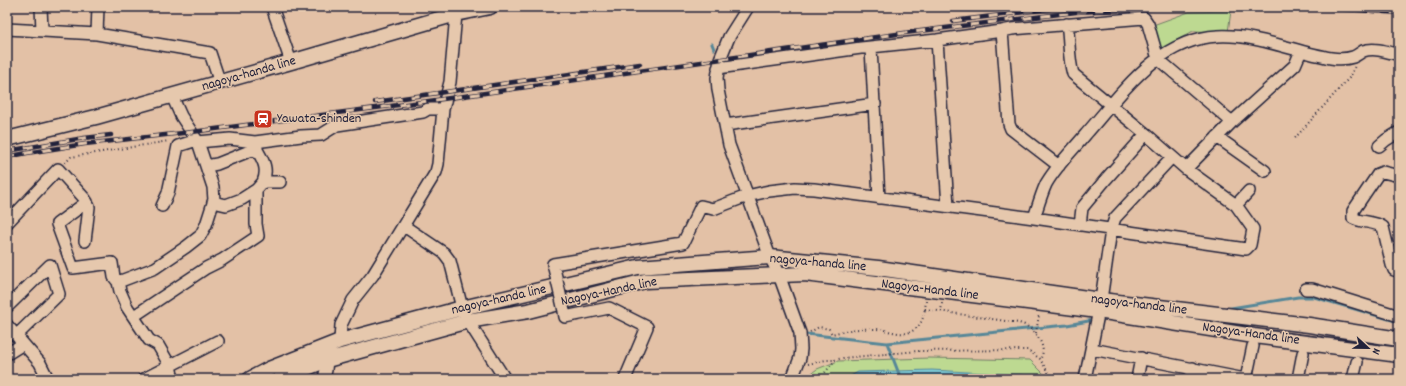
<svg xmlns="http://www.w3.org/2000/svg" width="1406" height="386" font-family="Dekko,sans-serif">
  <style>
    .green { fill: #bdd991; stroke: #707e66 }
    .water { fill: #7bcbd6; stroke: #578798 }
    .lines { fill: none; stroke-linecap: round; stroke-linejoin: round }
    .stream { stroke: #578798; stroke-width: 3 }
    .minor-casing { stroke: #22223b; stroke-width: 14 }
    .major-casing { stroke: #22223b; stroke-width: 17 }
    .path { stroke: #22223b; stroke-width: 2; stroke-dasharray: 1 3; stroke-linecap: butt }
    .minor { stroke: #e6c8ad; stroke-width: 11 }
    .major { stroke: #e6c8ad; stroke-width: 14 }
    .rail-casing { stroke: #22223b; stroke-width: 4.5 }
    .rail { stroke: #e6c8ad; stroke-width: 3; stroke-dasharray: 9; stroke-linecap: butt }
    .minor-bridge-casing { stroke: #22223b; stroke-width: 14; stroke-linecap: butt }
    .minor-bridge { stroke: #e6c8ad; stroke-width: 11 }
    .labels { text-anchor: middle; dominant-baseline: central; stroke-width: 3; stroke-linejoin: round; paint-order: stroke }
    .street-label { font-size: 14px; fill: #22223b; stroke: #e6c8ad }
    .poi-label { font-size: 14px; fill: #22223b; stroke: #e6c8ad; text-anchor: start }
  </style>
  <rect width="100%" height="100%" fill="#e3c1a6"/>
  <filter id="ink" filterUnits="userSpaceOnUse"><feTurbulence type="fractalNoise" baseFrequency=".025" numOctaves="2"/><feDisplacementMap in="SourceGraphic" scale="8" xChannelSelector="R" yChannelSelector="G"/><feConvolveMatrix kernelMatrix="1 2 1 2 8 2 1 2 1" color-interpolation-filters="sRGB"/></filter>
  <g filter="url(#ink)">
    <path class="green" d="M1231 11 1228 32 1193 31 1158 51 1153 25 1189 12Z
      M929 358 1030 360 1049 379H804L817 369 838 361Z"/>
    <path class="water" d="M932 370 1022 375 1026 379H845L858 372Z"/>
    <g class="lines">
      <path class="stream" d="M712 44 714 49
        M1225 309 1298 297H1314L1399 322
        M806 334 887 343 1067 325 1094 320
        M887 343 901 379"/>
      <g class="minor-casing">
        <path id="minor" d="M41 7 42 30
          M272 7 291 62
          M748 7 729 37 720 59 717 78 718 90 729 145 736 164 770 257 779 275 800 333 801 349 800 358 792 379
          M7 29 97 34 210 53 220 83
          M1002 31 1009 124 1011 129 1059 166
          M97 34 98 7
          M937 40 948 206
          M871 48 879 198
          M718 68 861 48 937 40 1002 31 1012 29 1144 18 1148 24 1158 59 1232 122 1186 169
          M1232 122 1295 65 1301 51
          M725 125 875 104
          M1217 137 1265 171
          M198 142 230 139 255 142 301 136 321 135 337 125 423 112 428 109H443
          M253 142C259 156 270 165 263 182
          M1379 146 1386 140 1399 132
          M206 166 217 164 257 148
          M1399 176 1383 172 1378 174 1353 211V218C1362 223 1374 221 1383 227L1392 265 1394 270 1399 271
          M87 202 57 224 73 268 112 263 114 277 118 282 120 291 127 307 149 340 158 345 170 366 173 379
          M213 202 226 205 242 199 256 190
          M1236 205 1249 191
          M162 206 168 193 178 146 197 140
          M1034 218C1038 206 1041 195 1046 184 1056 166 1073 150 1086 134 1122 93 1158 39 1218 36 1257 34 1294 52 1331 58 1337 59 1347 59 1353 57 1356 56 1360 53 1363 51 1375 47 1388 52 1399 55
          M7 223 58 169 85 199 89 207 85 241
          M1080 225 1082 208 1106 179 1146 134
          M404 226 444 253 450 261 462 308 468 321 505 379
          M557 281 553 264 683 243 701 206 713 209 747 196 769 191 795 188 814 189 1034 218 1246 249 1250 245 1253 229 1236 205 1186 169 1146 134 1073 74C1068 58 1070 40 1067 24
          M118 282 155 268 186 247 200 236 206 225 214 200 213 187 198 142 181 116 172 96
          M1306 289H1312L1399 316
          M7 307 50 265 59 294 16 336
          M564 311 565 317 609 308 647 327 625 379
          M134 316 206 268 222 260 258 236 256 224V190L263 182H280
          M7 325 40 363 48 379
          M340 341 341 325 353 300 373 275 436 172 438 164 443 109 450 82 456 14
          M1092 349 1245 379
          M7 354 23 344
          M144 379 218 341
          M324 379 326 370 327 360
          M1085 379 1101 300 1111 230 1115 218 1172 157
          M1137 379 1141 358
          M1190 379 1193 368
          M1246 379 1253 346
          M1298 379 1303 353
          M1353 379 1357 362"/>
      </g>
      <g class="major-casing">
        <path id="major" d="M7 139 96 117 291 62 456 14 490 7
          M250 379 269 369 340 341 462 308 638 267 770 257 878 268 1101 300 1309 325 1399 339
          M280 379 327 360 468 321 528 311 645 281 805 274 1098 311 1254 336 1399 355"/>
      </g>
      <path class="path" d="M1295 138 1349 78 1355 66
        M65 163 71 157 169 141
        M926 301 925 309 1019 323C1022 324 1026 325 1028 327 1037 333 1048 349 1040 359
        M941 312 942 303
        M810 332 819 327 829 329 832 334C846 330 859 328 875 329 888 329 902 338 914 330 922 324 923 318 925 309
        M1036 333 1039 315
        M808 364 826 360H835
        M820 379 835 360 843 358 918 351 1028 350 1040 359 1052 379"/>
      <use href="#minor" class="minor"/>
      <use href="#major" class="major"/>
      <g class="rail-casing">
        <path id="rail" d="M1319 7 1399 13
          M953 21 1049 9
          M375 102 640 64
          M7 151 84 138 111 135
          M7 157 27 153 85 144 192 132 429 101 904 33 1076 12 1170 7"/>
      </g>
      <use href="#rail" class="rail"/>
      <g class="minor-bridge-casing">
        <path id="minor-bridge" d="M557 281 564 311"/>
      </g>
      <use href="#minor-bridge" class="minor-bridge"/>
    </g>
  </g>
  <defs>
    <g id="station-square" transform="scale(1)"><rect x="-9" y="-9" width="18" height="18" rx="4" fill="#c8321e" stroke="#e6c8ad"/><path d="M-3-6H3Q5-6 5-4V2Q5 4 3 4L4.5 6H3L1.5 4h-3L-3 6H-4.5L-3 4Q-5 4-5 2V-4Q-5-6-3-6ZM-3.5-4v3h7v-3ZM-3.5 1v1.5H-2V1ZM2 1v1.5H3.5V1Z" fill="#fff"/></g>
  </defs>
  <g fill-rule="evenodd">
    <use href="#station-square" x="263" y="119"/>
  </g>
  <g class="labels">
    <g class="street-label">
      <text transform="translate(249 74) rotate(-16)">nagoya-handa line</text>
      <text transform="translate(818 263) rotate(5)">nagoya-handa line</text>
      <text transform="translate(930 290) rotate(7)">Nagoya-Handa line</text>
      <text transform="translate(609 292) rotate(-12)">Nagoya-Handa line</text>
      <text transform="translate(499 300) rotate(-13)">nagoya-handa line</text>
      <text transform="translate(1139 305) rotate(7)">nagoya-handa line</text>
      <text transform="translate(1251 334) rotate(8)">Nagoya-Handa line</text>
    </g>
    <g class="poi-label">
      <text x="277" y="119">Yawata-shinden</text>
    </g>
  </g>
  <rect width="1406" height="386" fill="none" stroke="#e6c8ad" stroke-width="24"/>
  <rect x="12" y="12" width="1382" height="362" fill="none" stroke="#22223b" stroke-width="1.5" filter="url(#ink)"/>
  <g transform="translate(1368 348) rotate(112)" stroke="#e6c8ad" stroke-width="3" paint-order="stroke">
  <path d="M0-3L7 15L0 10L-7 15Z" fill="#22223b"/>
  <text y="-6" font-size="11" font-weight="bold" text-anchor="middle" fill="#22223b">N</text>
  </g>
</svg>
